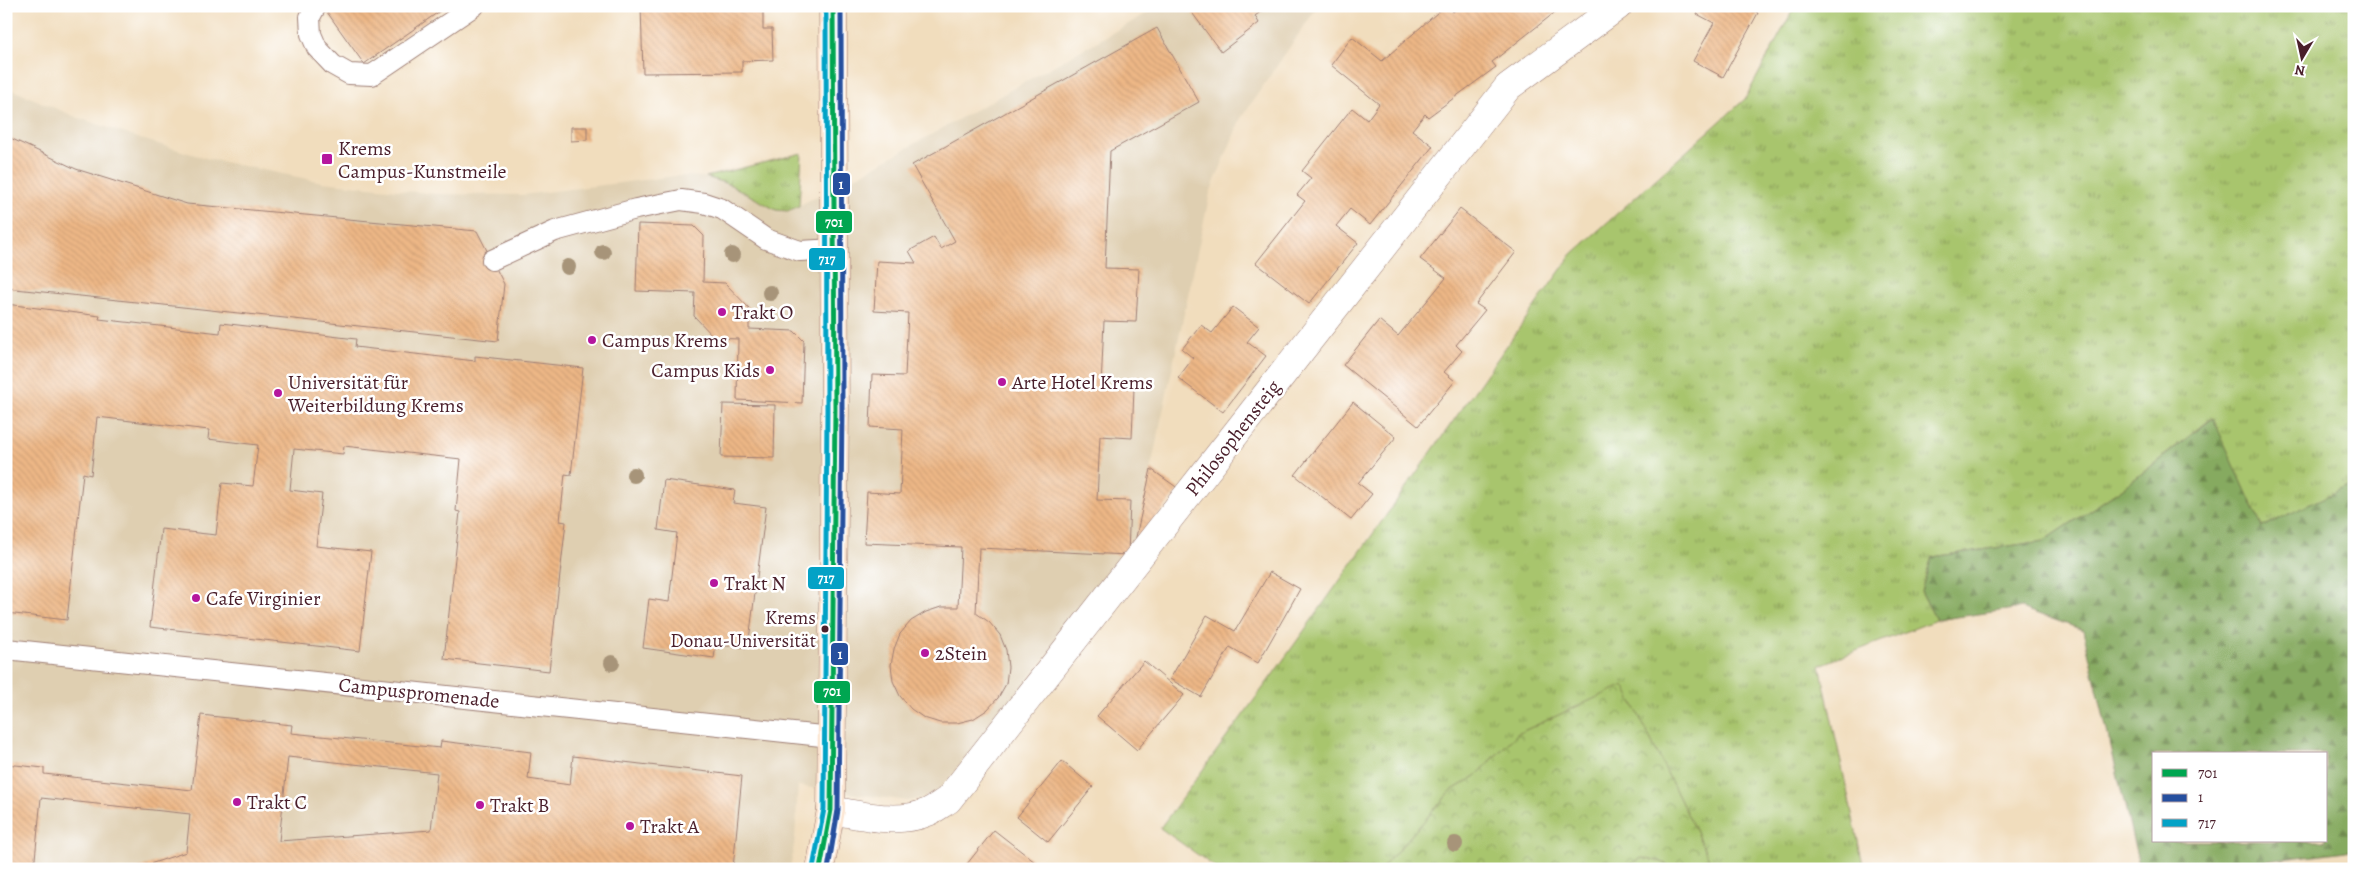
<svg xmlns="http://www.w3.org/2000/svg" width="2360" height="875" font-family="Alegreya,serif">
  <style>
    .built { fill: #dfcfb1 }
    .grass { fill: url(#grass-tufts); stroke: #79724c }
    .forest { fill: url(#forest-firs); stroke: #686446; fill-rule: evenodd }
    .park { fill: url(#park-crowns); stroke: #79724c }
    .building { fill: url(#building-back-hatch); fill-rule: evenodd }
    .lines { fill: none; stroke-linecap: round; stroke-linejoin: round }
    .lane-casing { stroke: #9e7e74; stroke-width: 22 }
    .street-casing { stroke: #9e7e74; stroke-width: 29 }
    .secondary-casing { stroke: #9e7e74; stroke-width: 29 }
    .lane { stroke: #fff; stroke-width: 20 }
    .street { stroke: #fff; stroke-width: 28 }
    .secondary { stroke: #fce5d0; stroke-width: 28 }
    .bus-1-casing { stroke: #fff; stroke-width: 9 }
    .bus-2-casing { stroke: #fff; stroke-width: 9 }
    .bus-3-casing { stroke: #fff; stroke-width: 9 }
    .bus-1 { stroke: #00a651; stroke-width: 5 }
    .bus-2 { stroke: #264f9e; stroke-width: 5 }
    .bus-3 { stroke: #04a2c6; stroke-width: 5 }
    .tree { fill: #a79479 }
    .poi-dot { fill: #b5179e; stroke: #fff; stroke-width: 2 }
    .bus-dot { fill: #4a1f2b; stroke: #fff; stroke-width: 2 }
    .labels { text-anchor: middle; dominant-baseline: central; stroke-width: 5; stroke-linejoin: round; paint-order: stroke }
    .bus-label { font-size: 19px; fill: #4a1f2b; stroke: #fff; text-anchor: end }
    .poi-label { font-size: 20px; fill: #4a1f2b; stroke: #fff; text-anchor: start }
    .street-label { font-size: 20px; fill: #4a1f2b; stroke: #fff }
    .line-badge { stroke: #fff; stroke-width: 2 }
    .badge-label { font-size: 14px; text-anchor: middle; font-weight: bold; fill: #fff }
  </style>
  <defs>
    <pattern id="grass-tufts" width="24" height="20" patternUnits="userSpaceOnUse" patternTransform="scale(1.25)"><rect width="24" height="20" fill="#a8c56d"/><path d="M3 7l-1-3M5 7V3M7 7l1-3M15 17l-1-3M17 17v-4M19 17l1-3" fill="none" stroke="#8b9f5a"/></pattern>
    <pattern id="forest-firs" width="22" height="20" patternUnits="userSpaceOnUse" patternTransform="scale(1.25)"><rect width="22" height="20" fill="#86aa60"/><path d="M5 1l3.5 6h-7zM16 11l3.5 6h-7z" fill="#708a4f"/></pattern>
    <pattern id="park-crowns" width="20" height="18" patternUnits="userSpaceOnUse" patternTransform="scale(1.25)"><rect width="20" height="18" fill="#a8c56d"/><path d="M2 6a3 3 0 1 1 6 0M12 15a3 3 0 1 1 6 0" fill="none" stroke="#8b9f5a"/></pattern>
    <pattern id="building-back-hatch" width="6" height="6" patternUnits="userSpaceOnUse" patternTransform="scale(1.25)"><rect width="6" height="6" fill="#edb786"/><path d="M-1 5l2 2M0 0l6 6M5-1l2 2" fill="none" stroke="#cd9d74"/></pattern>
  </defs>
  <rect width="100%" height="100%" fill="#fff"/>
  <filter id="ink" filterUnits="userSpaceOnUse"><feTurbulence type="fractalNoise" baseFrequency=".02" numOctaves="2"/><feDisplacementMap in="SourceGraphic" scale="10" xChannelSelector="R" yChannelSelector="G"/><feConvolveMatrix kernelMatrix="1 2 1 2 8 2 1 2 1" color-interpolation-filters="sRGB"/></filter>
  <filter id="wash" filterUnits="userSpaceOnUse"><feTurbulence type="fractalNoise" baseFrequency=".0096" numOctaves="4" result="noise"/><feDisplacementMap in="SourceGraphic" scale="20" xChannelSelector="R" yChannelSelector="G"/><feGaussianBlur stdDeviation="1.12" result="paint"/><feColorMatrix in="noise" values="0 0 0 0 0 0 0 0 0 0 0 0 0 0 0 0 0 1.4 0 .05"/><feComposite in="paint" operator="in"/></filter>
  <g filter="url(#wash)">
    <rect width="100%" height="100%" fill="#f1ddbd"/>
    <path class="built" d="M1160 6H1318L1241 118 1210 193 1134 546 940 790 922 798 908 801 798 786 795 839 790 869H6V87L76 117 141 139 209 159 322 182 435 194 522 195 676 176 706 177 731 185 776 210 788 211 861 174Z"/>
    <path class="grass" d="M1791 6H2354V483L2262 528 2212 418 2122 489 2044 541 1932 557 1921 591 1936 620 1820 665 1864 869H1714L1624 686 1517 734 1476 776 1451 791 1381 869H1218L1160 828 1274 673 1572 254 1745 99 1794 8Z
      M802 153 799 206 788 211 776 210 731 185 706 177Z
      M1642 858 1662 862 1675 869H1629V865Z"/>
    <path class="forest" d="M2213 418 2262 527 2354 483V850L2202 869H2140L2083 630 2021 608 1936 620 1921 591 1932 557 2044 541 2122 489ZM2154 754H2326V841H2154Z"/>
    <path class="park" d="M1624 685 1714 869H1675L1662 862 1642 858 1629 865V869H1381L1451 791 1476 776 1517 734Z"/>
    <g id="blocks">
      <path class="building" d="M335 6H447L364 64 327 12Z
        M641 6H763V29H772L773 60 742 61V72L643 73Z
        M1195 6H1268L1255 16 1259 23 1221 52 1190 10Z
        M1445 6H1449L1453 12 1460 6H1563L1492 62 1496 67 1428 117 1425 114 1412 130 1433 146 1370 225 1350 209 1336 226 1358 243 1309 304 1256 263 1305 201 1297 195 1311 178 1302 171 1352 108 1367 120 1379 104 1331 65 1352 37 1382 61Z
        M1701 6H1747L1758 13 1723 77 1693 61 1714 23 1697 14Z
        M1157 28 1199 102 1110 151 1105 268 1139 269 1136 322 1104 321 1101 387 1134 388 1132 438 1100 436 1097 500 1130 501 1128 555 979 548 976 613 989 622 1000 635 1006 650 1008 667 1006 684 998 698 987 710 973 719 957 723H940L924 718 911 709 900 696 893 681 891 665 894 649 900 634 911 621 926 612 941 607H958L961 547 864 543 867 492 900 494 903 429 870 427 872 375 905 376 908 313 874 311 877 261 916 263 909 251 934 237 941 249 955 241 912 165Z
        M571 127H587V140L571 141Z
        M6 136 76 169 187 204 477 231 504 284 498 341 6 288Z
        M1460 209 1516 252 1476 304 1485 310 1456 345 1462 351 1444 372 1455 381 1418 426 1343 365 1379 320 1398 336 1446 278 1420 259Z
        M638 224 694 226 704 236 703 282 725 283 749 308V329L794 331 804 341 802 403 737 400 738 339 715 338 694 316 695 293 636 291Z
        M6 304 100 316 99 319 220 333 221 323 356 339 355 347 475 361V356L583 368 571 475 565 474 560 521 566 522 549 671 444 659 460 512 456 511 461 459 344 446 343 454 294 449 290 490 322 494 316 546 371 552 360 651 150 627 161 529 216 535 222 483 253 486 258 445 208 439 209 430 97 417 91 475 83 473 67 620 6 613Z
        M1233 307 1259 327 1247 342 1266 356 1223 412 1178 378 1193 358 1182 349 1201 325 1212 333Z
        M1353 402 1396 437 1358 483 1372 494 1351 520 1295 475Z
        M723 404 775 405 774 458 721 457Z
        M1151 469 1179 489 1134 546Z
        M664 480 735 490 733 503 766 507 748 648 716 645 714 658 643 648 649 599 669 602 673 567 677 533 658 530Z
        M1270 572 1300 589 1258 663 1230 647 1201 697 1170 679 1207 615 1235 631Z
        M1144 661 1184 695 1137 750 1097 716Z
        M201 715 292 725 291 733 440 748 441 741 531 752 528 779 570 785 573 756 742 776 733 868 135 869 186 852 190 814 41 798 34 869H6V764L44 768V774L192 790ZM288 757 437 773 431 830 279 841Z
        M1062 761 1093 787 1048 842 1017 817Z
        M994 830 1040 866 1037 869H963Z"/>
    </g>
  </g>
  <g filter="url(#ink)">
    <use href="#blocks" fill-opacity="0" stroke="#9e7e74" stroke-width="1"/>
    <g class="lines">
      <g class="lane-casing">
        <path id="lane" d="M316 6 310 17 311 34 317 48 333 65 349 74 372 75 474 6
          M492 260 555 231 636 209 681 200 704 203 722 209 766 239 800 251 835 249
          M6 649 831 737"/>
      </g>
      <g class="street-casing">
        <path id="street" d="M831 810C861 815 898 825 928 812 935 809 941 804 948 800L1508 87 1618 6"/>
      </g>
      <g class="secondary-casing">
        <path id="secondary" d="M820 869 831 810 835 409 833 6"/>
      </g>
      <use href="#lane" class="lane"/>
      <use href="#street" class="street"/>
      <use href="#secondary" class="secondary"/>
      <g class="bus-1-casing">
        <path id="bus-1" d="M820 869 831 810 835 409 833 6"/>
      </g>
      <g class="bus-2-casing">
        <path id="bus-2" d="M828 869 838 810 842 409 841 6"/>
      </g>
      <g class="bus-3-casing">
        <path id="bus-3" d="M813 868 824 809 827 409 826 6"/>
      </g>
      <use href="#bus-1" class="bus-1"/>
      <use href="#bus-2" class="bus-2"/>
      <use href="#bus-3" class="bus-3"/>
    </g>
    <g class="tree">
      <circle cx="603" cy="252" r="8"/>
      <circle cx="732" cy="255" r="8"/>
      <circle cx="568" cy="267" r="8"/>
      <circle cx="770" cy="293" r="8"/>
      <circle cx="634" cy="475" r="8"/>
      <circle cx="612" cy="663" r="8"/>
      <circle cx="1455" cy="844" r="8"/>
    </g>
  </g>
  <g class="poi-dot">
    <rect x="321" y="153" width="12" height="12" rx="2.5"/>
    <circle cx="722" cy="312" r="5"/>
    <circle cx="592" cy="340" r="5"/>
    <circle cx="770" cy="370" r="5"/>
    <circle cx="1002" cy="382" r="5"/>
    <circle cx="278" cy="393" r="5"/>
    <circle cx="714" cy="583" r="5"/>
    <circle cx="196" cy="598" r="5"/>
    <circle cx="925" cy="653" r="5"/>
    <circle cx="237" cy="802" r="5"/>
    <circle cx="480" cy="805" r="5"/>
    <circle cx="630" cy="826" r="5"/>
  </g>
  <circle class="bus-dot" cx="825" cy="629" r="4.5"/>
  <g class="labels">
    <g class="bus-label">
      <text x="816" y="618">Krems<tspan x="816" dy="23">Donau-Universität</tspan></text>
    </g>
    <g class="poi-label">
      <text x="338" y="148">Krems<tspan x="338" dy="23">Campus-Kunstmeile</tspan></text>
      <text x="732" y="312">Trakt O</text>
      <text x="602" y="340">Campus Krems</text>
      <text x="760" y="370" text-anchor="end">Campus Kids</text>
      <text x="288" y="382">Universität für<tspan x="288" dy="23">Weiterbildung Krems</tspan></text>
      <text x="1012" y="382">Arte Hotel Krems</text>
      <text x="724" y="583">Trakt N</text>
      <text x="206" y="598">Cafe Virginier</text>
      <text x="935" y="653">2Stein</text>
      <text x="247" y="802">Trakt C</text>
      <text x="490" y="805">Trakt B</text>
      <text x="640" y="826">Trakt A</text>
    </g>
    <g class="street-label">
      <text transform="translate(1233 438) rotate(-52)">Philosophensteig</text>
      <text transform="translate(419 693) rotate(6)">Campuspromenade</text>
    </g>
  </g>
  <g class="line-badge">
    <rect x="832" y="172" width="19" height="24" rx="5" fill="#264f9e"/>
    <rect x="815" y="210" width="38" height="24" rx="5" fill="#00a651"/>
    <rect x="808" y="247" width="38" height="24" rx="5" fill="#04a2c6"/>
    <rect x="807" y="566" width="38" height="24" rx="5" fill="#04a2c6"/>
    <rect x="830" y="642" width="19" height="24" rx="5" fill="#264f9e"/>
    <rect x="813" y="680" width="38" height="24" rx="5" fill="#00a651"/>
  </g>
  <g class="badge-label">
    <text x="841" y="189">1</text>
    <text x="834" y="227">701</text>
    <text x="827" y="264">717</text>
    <text x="826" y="583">717</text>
    <text x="840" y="659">1</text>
    <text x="832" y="696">701</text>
  </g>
  <rect width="2360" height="875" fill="none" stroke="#fff" stroke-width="25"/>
  <rect x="2152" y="752" width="175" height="90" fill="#ffffff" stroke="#b7a5aa"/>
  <rect x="2162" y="769" width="25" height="8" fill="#00a651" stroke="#b7a5aa"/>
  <text x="2198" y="778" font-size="15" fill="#4a1f2b">701</text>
  <rect x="2162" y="794" width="25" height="8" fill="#264f9e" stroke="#b7a5aa"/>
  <text x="2198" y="802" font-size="15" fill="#4a1f2b">1</text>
  <rect x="2162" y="819" width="25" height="8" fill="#04a2c6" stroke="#b7a5aa"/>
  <text x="2198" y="828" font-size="15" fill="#4a1f2b">717</text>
  <g transform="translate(2302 58) rotate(189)" stroke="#ffffff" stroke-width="4" paint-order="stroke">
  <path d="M0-4L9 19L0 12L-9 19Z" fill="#4a1f2b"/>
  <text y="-8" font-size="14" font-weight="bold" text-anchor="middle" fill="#4a1f2b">N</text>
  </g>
</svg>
